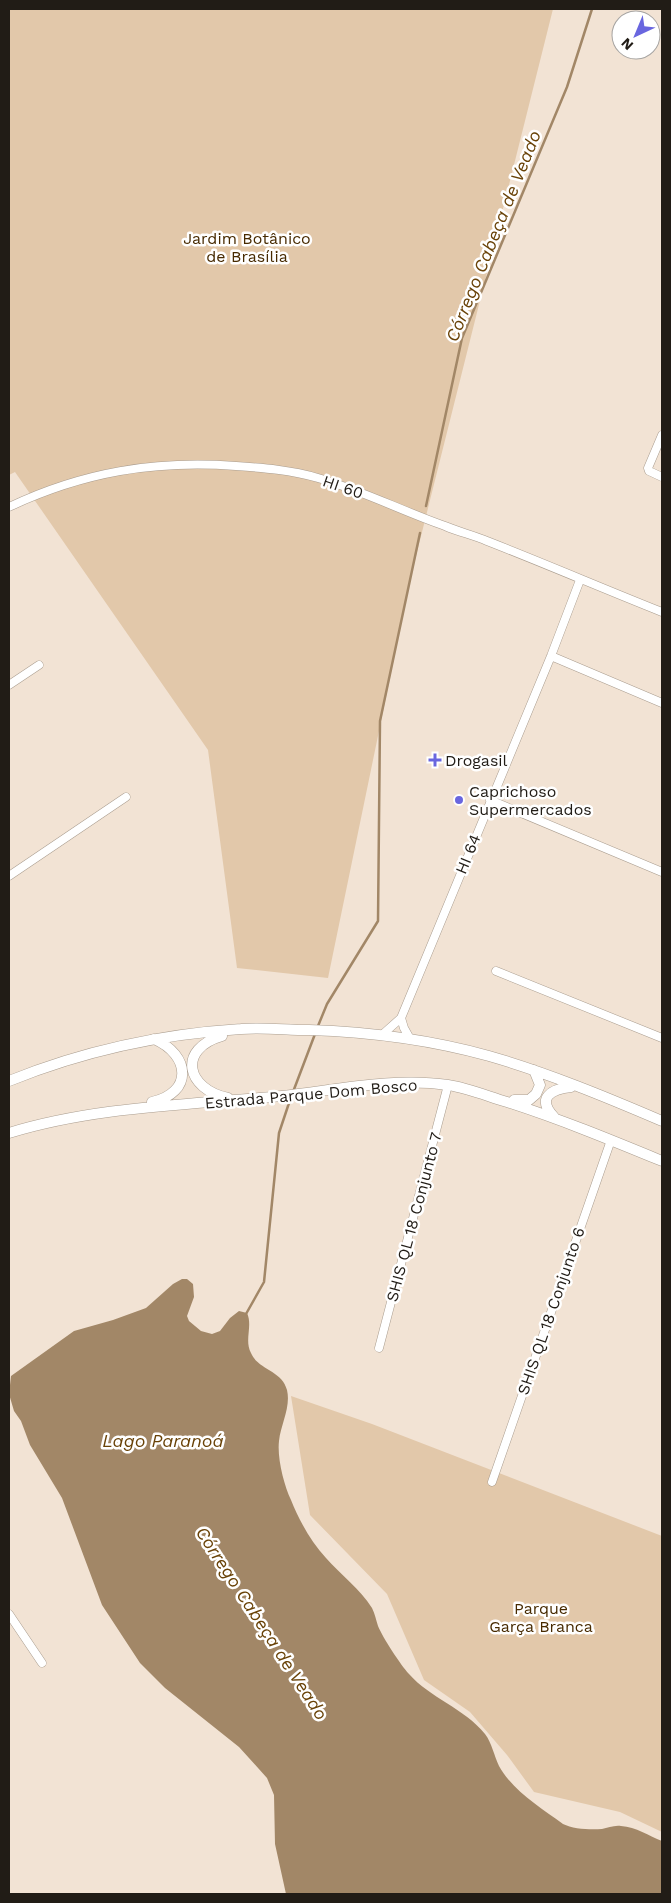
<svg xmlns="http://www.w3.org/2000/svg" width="671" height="1903" font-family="'Work Sans',sans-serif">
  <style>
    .green { fill: #e2c8aa }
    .water { fill: #a28767 }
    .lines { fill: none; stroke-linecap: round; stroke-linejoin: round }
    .stream { stroke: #a28767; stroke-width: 2.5 }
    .minor-casing { stroke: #aa9d8f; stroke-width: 9 }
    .major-casing { stroke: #aa9d8f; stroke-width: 11 }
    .minor { stroke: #fff; stroke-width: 8 }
    .major { stroke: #fff; stroke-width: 10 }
    .poi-dot { fill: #6966df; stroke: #fff; stroke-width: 2 }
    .labels { text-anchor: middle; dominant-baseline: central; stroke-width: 5; stroke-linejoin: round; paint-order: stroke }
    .park-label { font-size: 16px; fill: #472a00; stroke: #fff }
    .street-label { font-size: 16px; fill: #211c16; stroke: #fff }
    .poi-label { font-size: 16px; fill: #211c16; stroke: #fff; text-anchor: start }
    .water-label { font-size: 18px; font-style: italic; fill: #694207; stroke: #fff }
  </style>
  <rect width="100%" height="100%" fill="#f2e3d4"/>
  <path class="green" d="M9 9H553L411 576 328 978 237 968 208 750 15 472 9 475Z
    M291 1396 372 1424 662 1536V1832L620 1812 534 1792 507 1755 470 1712 424 1680 387 1594 310 1515Z"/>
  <path class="water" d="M182 1279H187L193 1284 194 1297 187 1316 189 1321 201 1331 212 1334 220 1331 230 1318 239 1311 247 1313C253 1326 244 1340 251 1353 258 1370 282 1370 287 1390 291 1407 281 1424 279 1441 277 1458 284 1485 291 1500 299 1520 311 1542 326 1558 341 1575 360 1589 372 1608 375 1614 376 1620 378 1626 383 1638 400 1664 409 1674 430 1698 464 1708 485 1734 492 1743 494 1756 499 1766 513 1791 540 1807 563 1824 573 1829 590 1830 602 1829 608 1828 614 1825 621 1826 636 1827 649 1836 662 1841V1894H286L275 1844 274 1795 267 1778 239 1747 165 1688 140 1663 102 1605 62 1498 30 1445 21 1421 14 1411 9 1394 11 1376 74 1331 113 1320 146 1308 173 1284Z"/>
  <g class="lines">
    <path class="stream" d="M426 506 462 338 567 87 592 9
      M318 1026 327 1004 378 921 380 721 420 533
      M293 1092 315 1034
      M246 1314 264 1282 279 1133 291 1097"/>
    <g class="minor-casing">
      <path id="minor" d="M662 435 648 468 649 471 662 477
        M9 507C83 472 155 460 236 466 264 468 291 470 318 478 361 490 402 511 445 526 459 532 473 535 487 541 546 564 604 589 662 612
        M551 656 662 703
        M9 685 39 665
        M490 800 662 872
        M9 876 126 797
        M496 971 662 1038
        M401 1018 404 1028 409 1037
        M383 1034 401 1018 551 656 580 580
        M379 1348 448 1085
        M492 1482 611 1140
        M9 1614 42 1663"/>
    </g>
    <g class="major-casing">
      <path id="major" d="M222 1036C177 1049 186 1089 228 1098
        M9 1081C83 1051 161 1034 241 1029 263 1027 286 1030 309 1030 371 1032 428 1039 489 1056 548 1073 606 1097 662 1121
        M514 1100H529L536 1094 540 1085 534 1070
        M152 1102C193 1093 191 1055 154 1039
        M554 1117C536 1098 551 1089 571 1087
        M9 1133C97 1106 191 1105 282 1096 336 1090 394 1077 448 1085 468 1088 487 1096 507 1102 560 1119 611 1140 662 1161"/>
    </g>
    <use href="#minor" class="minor"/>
    <use href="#major" class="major"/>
  </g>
  <g class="poi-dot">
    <path d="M432.5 752.5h5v5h5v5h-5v5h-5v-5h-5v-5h5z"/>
    <circle cx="459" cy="800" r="5"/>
  </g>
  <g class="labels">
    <g class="park-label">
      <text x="247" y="238">Jardim Botânico<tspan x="247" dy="18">de Brasília</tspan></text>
      <text x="541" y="1608">Parque<tspan x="541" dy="18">Garça Branca</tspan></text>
    </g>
    <g class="street-label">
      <text transform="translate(343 487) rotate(19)">HI 60</text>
      <text transform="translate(468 854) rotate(-68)">HI 64</text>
      <text transform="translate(311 1094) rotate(-5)">Estrada Parque Dom Bosco</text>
      <text transform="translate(414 1217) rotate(-75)">SHIS QL 18 Conjunto 7</text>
      <text transform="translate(551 1311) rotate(-71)">SHIS QL 18 Conjunto 6</text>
    </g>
    <g class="poi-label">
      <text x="445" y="760">Drogasil</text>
      <text x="469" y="791">Caprichoso<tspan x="469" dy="18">Supermercados</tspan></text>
    </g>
    <g class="water-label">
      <text transform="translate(493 236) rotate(-68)">Córrego Cabeça de Veado</text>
      <text x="163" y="1440">Lago Paranoá</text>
      <text transform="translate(262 1623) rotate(57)">Córrego Cabeça de Veado</text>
    </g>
  </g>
  <rect width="671" height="1903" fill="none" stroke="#211c16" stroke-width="20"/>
  <g transform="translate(636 35) rotate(224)"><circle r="24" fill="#ffffff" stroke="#a6a4a2"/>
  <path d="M0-4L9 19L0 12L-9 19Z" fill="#6966df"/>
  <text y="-8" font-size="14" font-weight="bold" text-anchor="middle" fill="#211c16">N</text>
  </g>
</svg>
